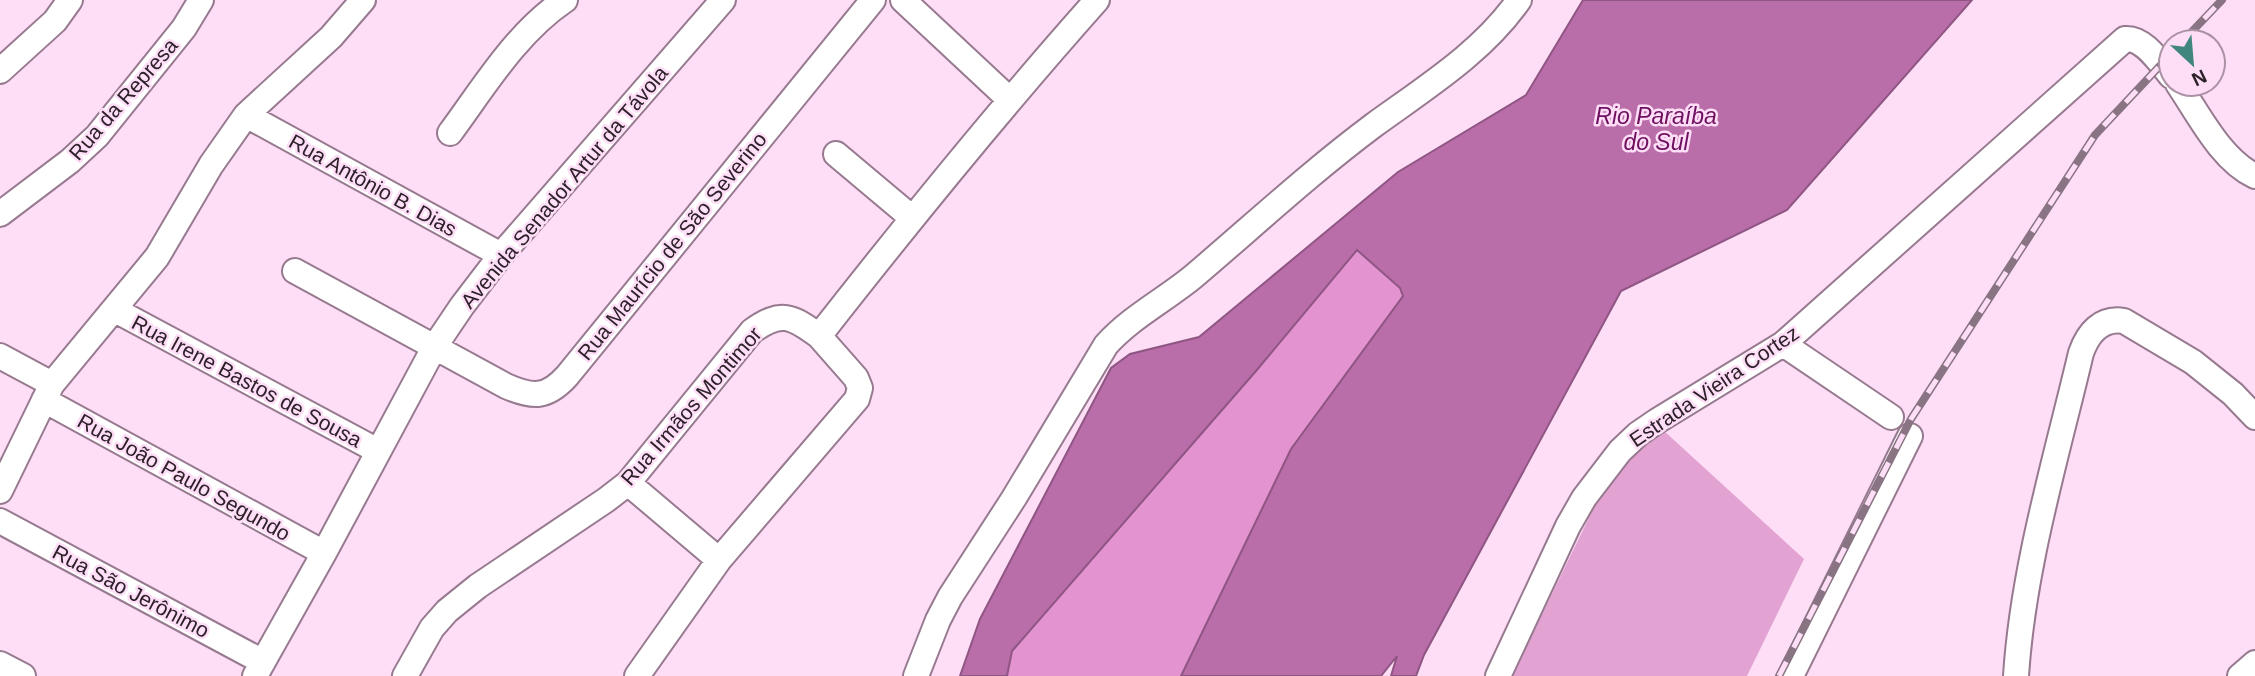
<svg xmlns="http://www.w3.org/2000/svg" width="2255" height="676" font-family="Arial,sans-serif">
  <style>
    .green { fill: #e2a3d3 }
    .forest { fill: #e293d0 }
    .water { fill: #b96da9; stroke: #8f5683; stroke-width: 2 }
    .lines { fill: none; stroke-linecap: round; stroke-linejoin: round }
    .minor-casing { stroke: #977a8f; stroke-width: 28 }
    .minor { stroke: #fff; stroke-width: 24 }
    .rail-casing { stroke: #897483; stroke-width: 8 }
    .rail { stroke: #fedef6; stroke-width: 5; stroke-dasharray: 16; stroke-linecap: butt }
    .labels { text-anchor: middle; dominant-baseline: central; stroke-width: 5; stroke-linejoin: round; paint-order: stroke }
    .street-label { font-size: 21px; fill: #2d212a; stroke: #fedef6 }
    .water-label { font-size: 23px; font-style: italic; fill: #6e0f60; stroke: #fedef6 }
  </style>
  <rect width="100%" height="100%" fill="#fedef6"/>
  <path class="green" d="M1663 430 1804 559 1747 676H1512L1600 495 1634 450Z"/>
  <path class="forest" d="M1357 249 1400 288 1403 296 1291 449 1181 676H1007L1012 651 1256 371Z"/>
  <path class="water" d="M1583 0H1972L1787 210 1621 291 1424 655 1416 676H1391L1397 656 1381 676H1181L1291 449 1403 296 1400 288 1357 250 1256 371 1012 651 1007 676H960L980 619 1111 368 1130 354 1199 337 1398 172 1526 95Z"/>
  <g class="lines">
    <g class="minor-casing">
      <path id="minor" d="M903 0 1009 99
        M0 71 55 21 70 0
        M2178 84C2199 115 2221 160 2255 176
        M246 115 501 255
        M450 133C484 87 516 33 565 0
        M836 154 911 217
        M0 214 70 161 97 136 184 28 201 0
        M295 271 506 386C533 398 547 398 567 376L873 0
        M115 310 378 451
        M1783 344 1891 417
        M0 356 52 384
        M44 400 324 553
        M628 483 719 560
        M0 491 52 384 157 257 211 165 246 115 331 37 363 0
        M0 521 263 662
        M0 664 23 676
        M255 676 324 553 435 346 462 306 501 255 723 0
        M405 676 432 628 447 611 478 586 606 500 628 483 752 331C781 310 792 316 819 336 909 221 1000 109 1097 0
        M637 676 719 560 857 399 860 388 856 378 819 336
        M916 676 938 620 950 597 1014 498 1106 345C1131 317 1165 300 1194 276 1254 225 1311 172 1374 125 1425 88 1483 52 1519 0
        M1498 676 1568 526 1584 498 1620 451 1638 434 1657 421 1783 344 2125 39C2144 37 2160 63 2171 76
        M1791 676 1910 436
        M2016 676C2023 567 2056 459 2081 353 2088 333 2101 317 2124 321L2193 362 2233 394 2255 417
        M2240 676 2255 663"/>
    </g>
    <use href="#minor" class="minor"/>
    <g class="rail-casing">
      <path id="rail" d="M2182 42 2222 0
        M1779 676 1911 419 2095 135 2171 54"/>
    </g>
    <use href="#rail" class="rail"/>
  </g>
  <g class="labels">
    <g class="street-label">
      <text transform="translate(123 99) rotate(-49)">Rua da Represa</text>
      <text transform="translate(373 185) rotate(29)">Rua Antônio B. Dias</text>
      <text transform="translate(564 187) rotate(-50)">Avenida Senador Artur da Távola</text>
      <text transform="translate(672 246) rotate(-51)">Rua Maurício de São Severino</text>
      <text transform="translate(247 381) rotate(28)">Rua Irene Bastos de Sousa</text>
      <text transform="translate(1714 386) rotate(-34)">Estrada Vieira Cortez</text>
      <text transform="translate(691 406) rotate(-49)">Rua Irmãos Montimor</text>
      <text transform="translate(184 477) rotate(29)">Rua João Paulo Segundo</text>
      <text transform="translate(131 591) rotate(28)">Rua São Jerônimo</text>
    </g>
    <g class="water-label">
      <text x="1656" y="116">Rio Paraíba<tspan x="1656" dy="26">do Sul</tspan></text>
    </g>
  </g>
  <g transform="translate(2192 63) rotate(154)"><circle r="33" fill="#fedef6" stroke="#aa92a4" stroke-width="2"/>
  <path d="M0-5L12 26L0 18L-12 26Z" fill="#40867e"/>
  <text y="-10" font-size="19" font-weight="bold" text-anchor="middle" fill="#2d212a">N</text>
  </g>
</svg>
